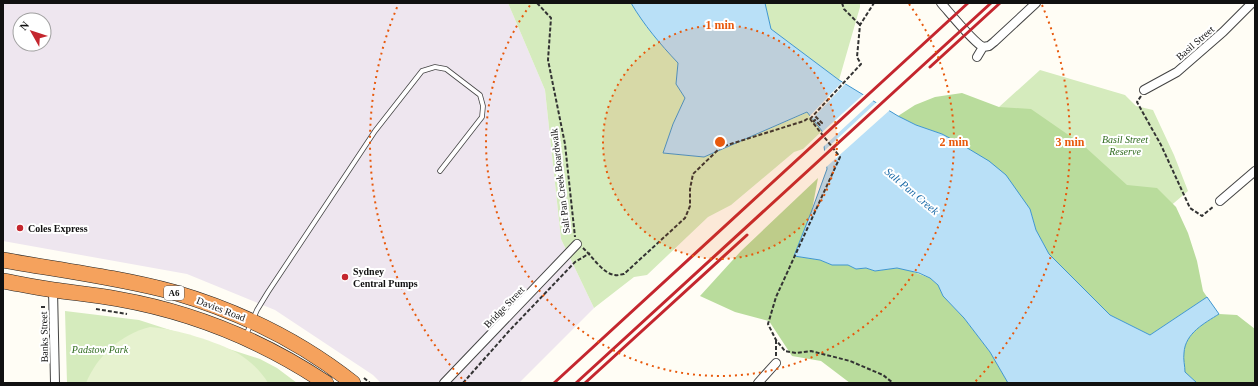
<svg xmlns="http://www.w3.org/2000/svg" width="1258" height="386" font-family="'Times New Roman',serif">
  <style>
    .industrial { fill: #eee6ef; fill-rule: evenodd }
    .green { fill: #d5ebbd }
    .forest { fill: #b9dc9c }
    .pitch { fill: #e6f2cf }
    .water { fill: #b9e0f7; stroke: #3f96cf }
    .pier { fill: #fffdf5 }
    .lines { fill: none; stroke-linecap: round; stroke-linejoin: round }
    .lane-casing { stroke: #444; stroke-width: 5.5 }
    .street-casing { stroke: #444; stroke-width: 10 }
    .highway-casing { stroke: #222; stroke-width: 16 }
    .path { stroke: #333; stroke-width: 2; stroke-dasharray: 4 2; stroke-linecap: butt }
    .lane { stroke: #fff; stroke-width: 4 }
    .street { stroke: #fff; stroke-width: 8 }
    .highway { stroke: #f5a25d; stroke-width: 15 }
    .rail { stroke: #c4262e; stroke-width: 3 }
    .ring { fill: none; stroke: #e8590c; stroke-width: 2; stroke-dasharray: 2 4 }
    .poi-dot { fill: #c4262e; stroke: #fff; stroke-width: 1.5 }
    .labels { text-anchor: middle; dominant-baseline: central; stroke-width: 4; stroke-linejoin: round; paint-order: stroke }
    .shield { fill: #fff; stroke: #585858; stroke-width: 1 }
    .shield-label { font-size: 9px; font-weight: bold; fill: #111 }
    .street-label { font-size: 10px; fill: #111; stroke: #fff }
    .park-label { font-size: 10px; font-style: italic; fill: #2f6b1f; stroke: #fff }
    .poi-label { font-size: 10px; font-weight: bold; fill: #111; stroke: #fff; text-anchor: start }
    .water-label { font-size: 11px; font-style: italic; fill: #1768a6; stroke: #fff }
    .centre { fill: #e8590c; stroke: #fff; stroke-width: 2 }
    .ring-label { font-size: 12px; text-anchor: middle; font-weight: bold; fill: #e8590c; stroke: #fff; stroke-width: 4; stroke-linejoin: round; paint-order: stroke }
  </style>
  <rect width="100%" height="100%" fill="#fffdf5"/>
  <path class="industrial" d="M3 3H508L545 90 561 239 594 308 519 383H381L373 375 275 310 187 274 3 241ZM20 20H44V44H20Z"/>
  <path class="green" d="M508 3H631C644 25 660 44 678 63L676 84 685 98 673 124 663 153 704 157 808 112 822 131 803 149 794 152 731 205 708 217 647 275 634 277 594 308 561 239 545 90Z
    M765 3H860V7L839 80 771 29Z
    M1040 70 1125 95 1136 106 1153 110 1174 155 1188 191 1154 220 999 107Z
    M65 311 139 320 260 359 277 368 297 383H67Z"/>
  <path class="forest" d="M962 93 999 107 1031 109 1083 145 1127 185 1157 188 1176 207 1188 233 1197 261 1203 291 1207 297 1150 335 1110 315 1049 254 1036 230 1030 209 971 150 942 134 916 125 898 116 915 105 935 97Z
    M818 178 812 210 794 256 820 260 832 265H848L856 269 866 268 875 271 897 268 908 270 930 278 938 285 943 296 964 318 990 352 1008 383H908L907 382 903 383H850L821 361 792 356 769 321 735 312 700 296 741 251Z
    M1219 314 1237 315 1255 329V383H1197L1185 372C1185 366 1183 359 1184 353 1185 333 1205 323 1219 314Z"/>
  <path class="pitch" d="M150 327C176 329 216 341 239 354 250 361 262 372 268 383H86C97 356 121 334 150 327Z"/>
  <path class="water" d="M631 3H765L771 29 839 80 898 116 916 125 942 134 959 143 989 161 1006 175 1030 209 1036 230 1049 254 1110 315 1150 335 1207 297 1219 314C1205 323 1185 333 1184 353 1183 359 1185 366 1185 372L1197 383H1008L990 352 964 318 943 296 938 285 930 278 919 273 897 268 875 271 866 268 856 269 848 265H832L820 260 794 256 812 210 827 169 822 131 807 112 704 157 663 153 673 124 685 98 676 84 678 63C660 44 644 25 631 3Z"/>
  <path class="pier" d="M844 80 847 82 812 119 809 117Z
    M865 93 875 99 822 148 820 134Z
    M878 101 891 109 824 169 823 152Z"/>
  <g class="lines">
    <g class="lane-casing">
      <path id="lane" d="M246 335 257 310 268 292 375 131 422 71 435 67 446 69 480 95 483 106 482 117 440 171"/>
    </g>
    <g class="street-casing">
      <path id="street" d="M941 3C950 13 973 42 983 47
        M977 57 983 47 989 46 994 42 1036 3
        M1144 90 1177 72 1223 32 1252 3
        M1220 201 1255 171
        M53 290 55 383
        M444 383 577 244
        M758 383 776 363"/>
    </g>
    <g class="highway-casing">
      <path id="highway" d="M3 260C59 270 117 277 173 292 238 311 300 341 353 383
        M3 281C20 284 37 288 54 290 75 293 97 295 118 299 192 312 263 341 326 383"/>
    </g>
    <path class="path" d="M537 3 551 18 548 60 565 144 575 237
      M842 3 844 9 860 25
      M1141 96 1137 102 1161 145 1190 208 1202 216 1214 206
      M810 119 861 64 857 57 860 25 874 3
      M813 122 815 120 820 125 822 123 814 115
      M583 248C592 256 603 274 615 275 618 276 621 274 624 274L685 218 690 206V189L693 174 721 147 804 121 807 119H810L840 157 776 297 768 324 776 340 785 351 796 353 811 351 850 361 883 375 893 383
      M41 307H46
      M96 309 127 314
      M776 340V356
      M364 378 370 383
      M463 383 509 331 575 262 590 253"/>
    <use href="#lane" class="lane"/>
    <use href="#street" class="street"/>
    <use href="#highway" class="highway"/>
    <path class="rail" d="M930 67 1000 3
      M554 383 968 3
      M576 383 991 3
      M585 383 747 235"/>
  </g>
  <circle cx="720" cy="142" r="117" fill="#e8590c" fill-opacity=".12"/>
  <g class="ring">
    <circle cx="720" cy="142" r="117"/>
    <path d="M909 4A234 234 0 1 1 531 4"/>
    <path d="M466 383A350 350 0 0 1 398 5M1042 5A350 350 0 0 1 974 383"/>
  </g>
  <g class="poi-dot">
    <circle cx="20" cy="228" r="4"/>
    <circle cx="345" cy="277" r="4"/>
  </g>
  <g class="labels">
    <rect class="shield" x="164" y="286" width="20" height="14" rx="3"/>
    <g class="shield-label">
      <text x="174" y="293">A6</text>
    </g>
    <g class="street-label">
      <text transform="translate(1195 43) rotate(-41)">Basil Street</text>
      <text transform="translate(560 181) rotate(-97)">Salt Pan Creek Boardwalk</text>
      <text transform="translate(504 307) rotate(-46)">Bridge Street</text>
      <text transform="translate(221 309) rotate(21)">Davies Road</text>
      <text transform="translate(44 337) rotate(-91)">Banks Street</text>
    </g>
    <g class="park-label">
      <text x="1125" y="139">Basil Street<tspan x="1125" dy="12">Reserve</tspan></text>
      <text x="100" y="349">Padstow Park</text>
    </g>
    <g class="poi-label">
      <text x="28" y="228">Coles Express</text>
      <text x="353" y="271">Sydney<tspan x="353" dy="12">Central Pumps</tspan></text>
    </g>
    <g class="water-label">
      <text transform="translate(912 191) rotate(40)">Salt Pan Creek</text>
    </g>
  </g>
  <circle cx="720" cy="142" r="6" class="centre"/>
  <g class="ring-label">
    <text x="720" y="29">1 min</text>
    <text x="954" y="146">2 min</text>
    <text x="1070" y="146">3 min</text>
  </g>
  <rect width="1258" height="386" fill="none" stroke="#111111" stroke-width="8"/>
  <g transform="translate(32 32) rotate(309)"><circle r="19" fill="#ffffff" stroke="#a0a0a0"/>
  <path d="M0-3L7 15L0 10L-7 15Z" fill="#c4262e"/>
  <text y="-6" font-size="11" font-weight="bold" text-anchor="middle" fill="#111111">N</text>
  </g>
</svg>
